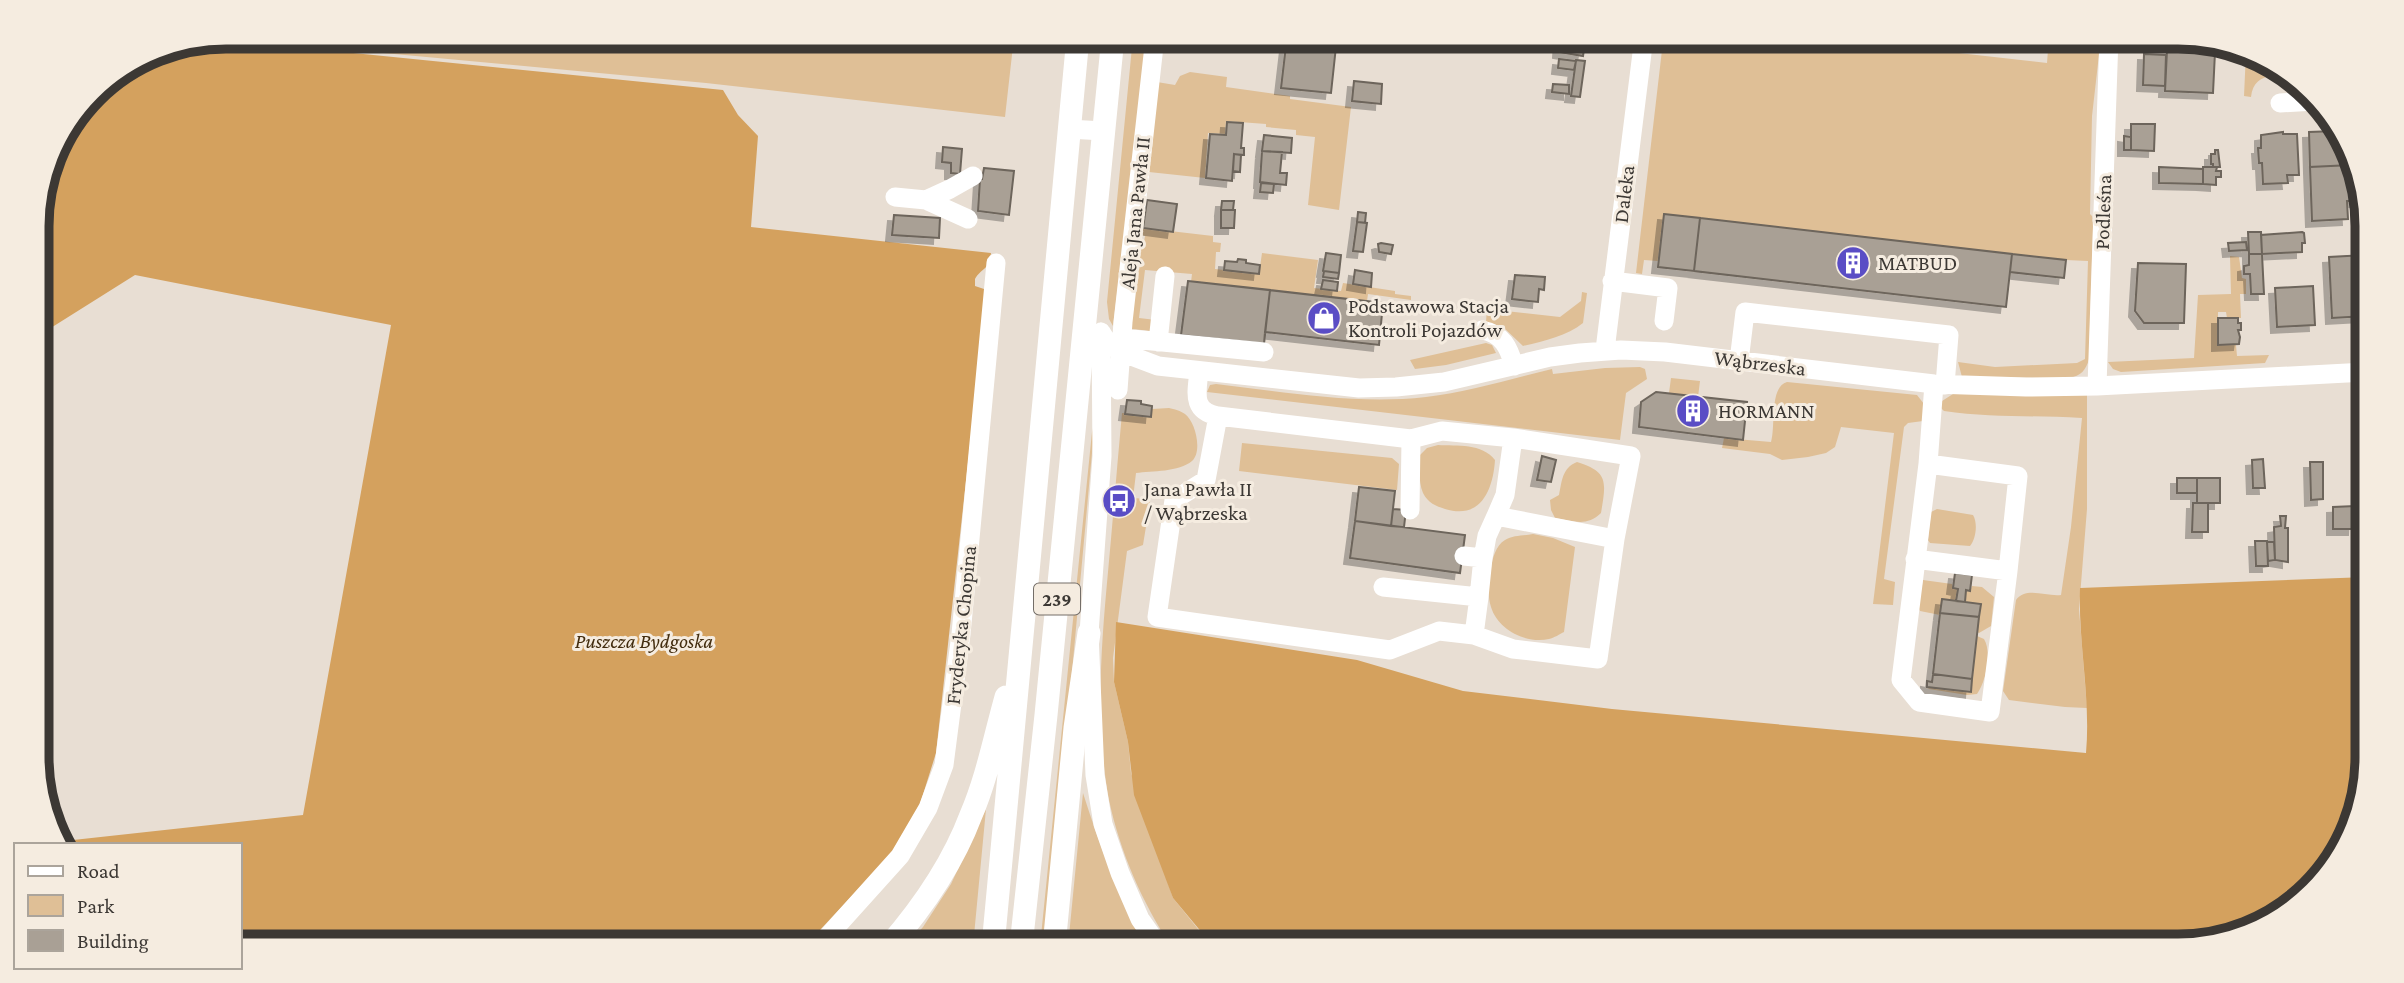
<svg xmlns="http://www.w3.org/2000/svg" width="2404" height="983" font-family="'Crimson Pro',serif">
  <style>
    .green { fill: #dfbf96 }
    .forest { fill: #d4a15e }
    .building { fill: #a9a095; stroke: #6d655b; stroke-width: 2; filter: url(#shadow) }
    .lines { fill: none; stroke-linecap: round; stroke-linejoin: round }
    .minor { stroke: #fff; stroke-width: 19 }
    .major { stroke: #fff; stroke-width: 23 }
    .labels { text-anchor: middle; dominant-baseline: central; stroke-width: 6; stroke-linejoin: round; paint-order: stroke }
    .shield { fill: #f5ece0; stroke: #746e68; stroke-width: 2 }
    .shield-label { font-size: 19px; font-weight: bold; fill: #3c3834 }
    .street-label { font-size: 21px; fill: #3c3834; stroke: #f5ece0 }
    .poi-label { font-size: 21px; fill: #3c3834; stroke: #f5ece0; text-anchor: start }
    .park-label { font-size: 21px; font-style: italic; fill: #432d0f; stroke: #f5ece0 }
    .rim { fill: none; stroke: #3c3834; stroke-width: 9 }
  </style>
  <defs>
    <filter id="shadow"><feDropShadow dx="-6" dy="6" stdDeviation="0" flood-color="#0004"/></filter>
  </defs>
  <rect width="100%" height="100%" fill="#e8ded3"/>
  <path class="green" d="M226 37H1014L1005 117 706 83 222 38Z
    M1133 37H1149L1113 326 1109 319 1107 302Z
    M1654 37H1817L2047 63 2049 37H2101L2092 116 2090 214 2092 216 2093 227 2089 359C2086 370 2081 376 2069 378L1962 377 1958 362 1995 367 2077 363 2085 359 2088 261 2066 260 1664 214 1658 261 1644 260 1642 274 1636 273 1662 50 1653 49Z
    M2117 37H2178L2218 43 2117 39Z
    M2246 52 2285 79C2268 73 2253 78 2251 97L2244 96Z
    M1190 72 1227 77 1226 87 1290 96V99L1351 107 1339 210 1308 205 1315 137 1296 135V130L1266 127V124L1226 121 1225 134 1208 133 1205 178 1149 172 1157 82 1175 85 1180 76Z
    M1147 200 1144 228 1213 236V242L1221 243 1220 252H1216L1215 269 1259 274 1262 253 1318 260 1314 288 1341 291 1343 283 1395 291V294L1411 296V300L1368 294 1367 301 1191 282 1192 274 1145 270 1139 318 1156 320 1151 331 1132 329 1128 323 1138 250 1143 247 1145 236 1141 235 1144 203Z
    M2230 256 2239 257 2242 278 2246 279V294H2240L2241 318H2227L2226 312H2218V345H2236L2237 356 2269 355 2265 363 2121 372 2113 369 2108 362 2194 358 2198 295 2231 294Z
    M1582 292 1587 293 1583 323C1567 336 1544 341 1523 346L1503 327 1486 322 1487 309 1560 317 1581 301Z
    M1486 343 1492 345 1496 353 1446 365 1415 369 1410 360Z
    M1640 367 1645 369 1647 379 1626 393 1620 440 1207 392 1210 385 1216 384C1285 392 1356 405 1426 397 1468 392 1510 379 1552 369L1553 374 1605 368Z
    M1671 378 1700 381 1698 397 1669 393Z
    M1787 382 1917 395 1924 404 1923 421 1908 423 1904 427 1884 579 1895 582 1893 605 1873 604 1894 433 1841 427 1835 447 1826 453 1808 457 1782 460 1770 454 1722 448 1724 438 1771 442C1776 425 1769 387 1787 382Z
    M1953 394 2087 395V509L2079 609 2087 708 2065 707 2009 700 2003 691 2016 600C2026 586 2047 597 2061 595L2071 527 2082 418C2035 415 1990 418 1944 411L1941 408 1942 401Z
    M1169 408C1174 409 1181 411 1185 414 1195 421 1203 451 1192 461 1179 472 1152 471 1136 473L1133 498 1147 499 1150 502 1143 545 1127 551 1113 658 1114 682 1128 742 1131 773 1173 898 1202 934 1186 946H1171C1142 902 1120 852 1109 800 1095 725 1101 647 1108 572 1113 519 1117 466 1122 413L1150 417 1152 409Z
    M1095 420 1047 946H1040L1092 432Z
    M1242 443 1392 458 1399 464 1397 490 1239 471Z
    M1438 445C1457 446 1482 443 1495 460 1493 490 1481 520 1445 509 1436 506 1428 503 1423 493 1418 481 1420 468 1420 455L1427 448Z
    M1577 462C1609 472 1606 482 1601 513 1587 527 1573 521 1555 518L1551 510 1550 500 1559 495C1562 481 1562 468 1577 462Z
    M1937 509 1973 515C1978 523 1976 539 1970 546L1930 543 1928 540 1931 512Z
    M1533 534 1553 538 1575 547 1564 632C1560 634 1554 638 1549 639 1526 644 1498 630 1491 607 1487 595 1489 581 1491 569 1492 559 1496 545 1505 540 1513 535 1524 536 1533 534Z
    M1923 580 1952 584 1953 588 1958 589 1956 601 1942 599 1940 615 1920 611 1918 607Z
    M1972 586 1982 587 1994 597 1991 626 1979 633 1977 632 1981 604 1965 602 1966 590 1970 591Z
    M1977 636 1984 639C1992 652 1986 682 1977 694L1967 695 1929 689 1927 687 1970 692Z
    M1083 793C1100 847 1119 897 1147 946H1068Z
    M986 809 973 946H906L923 927 951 884Z"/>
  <path class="forest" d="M214 39 723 90 738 115 758 136 751 227 991 253C989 271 981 268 975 279V286L987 290 936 753 920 804 891 854 805 946H240V845H65L64 841 303 815 391 325 135 275 38 336 37 213 56 143 101 84 154 51Z
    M2367 577V757L2357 818 2293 907 2190 946H1213L1173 898 1134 795 1128 742 1114 682 1116 622 1357 660 1463 691 1612 709 2086 753C2091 698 2078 643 2080 588Z"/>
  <path class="building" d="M1287 37H1337L1331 93 1281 88Z
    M1567 37H1586L1583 56 1559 52 1560 38 1567 39Z
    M2167 50 2215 52 2213 93 2165 91Z
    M2144 54 2166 55 2165 86 2143 85Z
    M1559 59 1576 61 1574 70 1558 68Z
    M1576 60 1585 61 1580 97 1571 96Z
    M1354 81 1382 84 1381 104 1352 101Z
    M1553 84 1569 85V94L1552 92Z
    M1227 122 1243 123 1241 148H1244V155L1234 154 1232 181 1206 178 1210 134 1226 135Z
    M2131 124H2155L2154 151 2131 150Z
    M2336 131 2351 165 2310 167 2309 132Z
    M2283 132V134H2297L2299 175H2287L2288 183 2263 184 2262 163H2259L2258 148H2261V135Z
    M1264 135 1292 138 1291 153 1262 151Z
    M2124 136 2131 137V150H2124Z
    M943 147 962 149 960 174 951 173V163L942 162Z
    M2215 150H2218L2220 167H2213V164H2211V154H2215Z
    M1262 151 1282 152 1280 173H1287L1286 185 1260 182Z
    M1234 154 1241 155 1240 172 1233 171Z
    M2351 165 2362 193V201H2347L2348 219 2312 221 2310 167Z
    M2159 167 2203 169V184L2159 183Z
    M2203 167H2217L2216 171H2221V177H2216V185L2203 184Z
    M984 168 1014 171 1009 215 978 211 980 179H982Z
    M1261 183 1274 184 1273 193 1260 192Z
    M1147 200 1177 204 1173 232 1143 228Z
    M1222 201H1234L1233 210H1221Z
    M1221 210H1235L1234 228H1221Z
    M1358 212 1366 213 1365 223 1357 222Z
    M1664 214 1700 218 1694 271 1658 267Z
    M894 215 940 218 939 238 892 235Z
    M1700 218 2012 254 2006 307 1694 271Z
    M1357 222 1367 223 1363 252 1353 251Z
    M2248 232H2261L2262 254H2249Z
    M2302 232 2304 233 2305 243H2302V252L2262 254 2261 235Z
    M2246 242 2247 250 2229 251 2228 243Z
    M1381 243 1393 245 1391 254 1379 252 1378 244Z
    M1326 253 1341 255 1339 273 1323 271Z
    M2012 254 2066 260 2064 278 2010 272Z
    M2249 254H2262L2264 294H2251L2250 274H2244V266L2249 265Z
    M2365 255 2366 316 2332 318 2329 257Z
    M1238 259 1246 260V263L1260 265 1259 274 1224 270 1225 261 1237 262Z
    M2138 263 2186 264 2184 323H2144L2135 311Z
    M1355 270 1372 273 1371 287 1353 284Z
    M1324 271 1339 273 1338 279 1323 277Z
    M1515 275 1545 277 1544 290 1539 289 1538 302 1512 299Z
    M1323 280 1338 282 1337 291 1321 289Z
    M1188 281 1383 303 1379 345 1265 332 1264 344 1181 335Z
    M1188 281 1270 290 1264 344 1181 335Z
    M2313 286 2315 325 2277 327 2275 288Z
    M1270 290 1383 303 1379 345 1265 332Z
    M2218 318H2238V323H2241V330H2238L2240 337 2239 344 2218 345Z
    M1656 392 1747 402 1743 440 1639 427 1641 402Z
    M1127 400 1141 401V404L1152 406 1151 417 1125 414Z
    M1542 456 1556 460 1551 482 1537 480Z
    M2263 459 2265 488H2253L2252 460Z
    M2310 462H2323V499L2311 500Z
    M2365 473 2366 506H2360L2359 483 2365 482Z
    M2177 478H2197V493H2177Z
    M2197 478H2220V503H2197Z
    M1359 487 1395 491 1391 526 1355 521Z
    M2193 503H2208V532H2192Z
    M2355 506 2354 529H2333V507Z
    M1393 509 1406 510 1404 527 1391 526Z
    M2280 516H2286L2285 528H2288V562L2275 560 2274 527 2281 526Z
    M1355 521 1465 535 1460 573 1350 558Z
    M2255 541H2267L2268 566H2256Z
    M2267 542H2274L2275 560 2268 561Z
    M1955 573 1972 575 1970 591 1966 590 1965 602 1956 601 1958 589 1953 588Z
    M1942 599 1981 604 1979 617 1940 613Z
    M1940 613 1979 617 1972 679 1933 674Z
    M1933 674 1972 679 1971 692 1927 687V681L1932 682Z"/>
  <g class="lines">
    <path class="minor" d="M2280 103 2315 101
      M1068 129 1104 131
      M895 197 926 200 950 189 973 176
      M926 200 968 219
      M1612 281 1668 288 1664 321
      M1482 330C1503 334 1509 348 1514 366
      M1101 332 1106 340 1121 352 1158 366 1359 388 1396 387 1444 382 1550 357 1580 353 1621 350 1665 352 1934 384 2026 387 2097 386 2366 372
      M1101 332 1102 456 1089 633 1095 775 1103 824 1120 873 1140 919 1159 946
      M1122 338 1264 352
      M1158 342 1165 276
      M1605 350 1644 37
      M1739 361 1745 312 1949 335 1945 385
      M1199 371C1197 392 1191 411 1218 416L1206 480 1174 500 1157 617 1390 650 1439 631 1474 635 1479 597 1383 587
      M1934 384 1928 464 1901 680 1919 702 1990 712 2008 571
      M2097 386 2109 37
      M1118 390 1123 322 1155 37
      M1218 416 1411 439 1442 431 1513 438
      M1410 510 1411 439
      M1496 516 1505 495 1513 438 1631 456 1615 539
      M1464 556 1483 558 1479 597
      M1915 559 2008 571 2018 476 1928 464
      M1474 635 1513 649 1598 659 1615 539 1496 516 1487 536 1483 558
      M819 946 900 856 928 808 944 765 961 634 996 263"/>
    <path class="major" d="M889 946C922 908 953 863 971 815 987 778 995 736 1006 697
      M993 946 1078 37
      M1021 946 1046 715 1113 37
      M1054 946 1075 728 1089 633"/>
  </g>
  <defs>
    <g id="building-disc" transform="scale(1.75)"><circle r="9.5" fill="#5a4dc5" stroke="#f5ece0"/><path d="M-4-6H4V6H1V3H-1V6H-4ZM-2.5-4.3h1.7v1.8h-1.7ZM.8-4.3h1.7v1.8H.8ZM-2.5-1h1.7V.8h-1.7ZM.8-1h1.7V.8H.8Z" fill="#fff"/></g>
    <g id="shop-disc" transform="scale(1.75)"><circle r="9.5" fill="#5a4dc5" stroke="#f5ece0"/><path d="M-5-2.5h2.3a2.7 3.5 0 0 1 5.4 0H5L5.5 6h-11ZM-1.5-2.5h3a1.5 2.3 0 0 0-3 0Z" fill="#fff"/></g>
    <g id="bus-disc" transform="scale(1.75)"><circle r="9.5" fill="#5a4dc5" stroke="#f5ece0"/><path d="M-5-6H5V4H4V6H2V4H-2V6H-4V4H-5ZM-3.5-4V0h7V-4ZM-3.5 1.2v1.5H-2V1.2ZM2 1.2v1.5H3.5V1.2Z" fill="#fff"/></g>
  </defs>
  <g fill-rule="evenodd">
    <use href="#building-disc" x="1853" y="263"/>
    <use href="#shop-disc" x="1324" y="318"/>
    <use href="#building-disc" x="1693" y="411"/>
    <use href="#bus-disc" x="1119" y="501"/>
  </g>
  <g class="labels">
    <rect class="shield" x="1034" y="583.5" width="46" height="31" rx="5"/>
    <g class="shield-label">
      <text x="1057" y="599">239</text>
    </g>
    <g class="street-label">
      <text transform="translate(1624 194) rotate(-83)">Daleka</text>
      <text transform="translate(2103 212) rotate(-88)">Podleśna</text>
      <text transform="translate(1135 213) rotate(-84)">Aleja Jana Pawła II</text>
      <text transform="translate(1760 363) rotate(7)">Wąbrzeska</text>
      <text transform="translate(961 625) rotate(-84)">Fryderyka Chopina</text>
    </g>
    <g class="poi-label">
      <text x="1878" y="263">MATBUD</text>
      <text x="1348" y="306">Podstawowa Stacja<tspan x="1348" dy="24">Kontroli Pojazdów</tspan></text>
      <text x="1718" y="411">HORMANN</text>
      <text x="1144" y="489">Jana Pawła II<tspan x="1144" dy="24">/ Wąbrzeska</tspan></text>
    </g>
    <g class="park-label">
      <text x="644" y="641">Puszcza Bydgoska</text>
    </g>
  </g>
  <path d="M0 0H2404V983H0ZM226 49H2178A177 177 0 0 1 2355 226V757A177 177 0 0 1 2178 934H226A177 177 0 0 1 49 757V226A177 177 0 0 1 226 49Z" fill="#f5ece0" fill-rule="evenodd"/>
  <path class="rim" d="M226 49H2178A177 177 0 0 1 2355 226V757A177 177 0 0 1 2178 934H226A177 177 0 0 1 49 757V226A177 177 0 0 1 226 49Z"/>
  <rect x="14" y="843" width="228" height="126" fill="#f5ece0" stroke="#aba49b" stroke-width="2"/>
  <rect x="28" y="866" width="35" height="10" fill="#ffffff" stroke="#aba49b" stroke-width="2"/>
  <text x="77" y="878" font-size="21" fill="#3c3834">Road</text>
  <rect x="28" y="895" width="35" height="21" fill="#dfbf96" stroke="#aba49b" stroke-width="2"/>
  <text x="77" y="913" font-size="21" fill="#3c3834">Park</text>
  <rect x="28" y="930" width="35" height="21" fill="#a9a095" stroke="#aba49b" stroke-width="2"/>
  <text x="77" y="948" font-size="21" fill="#3c3834">Building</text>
</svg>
